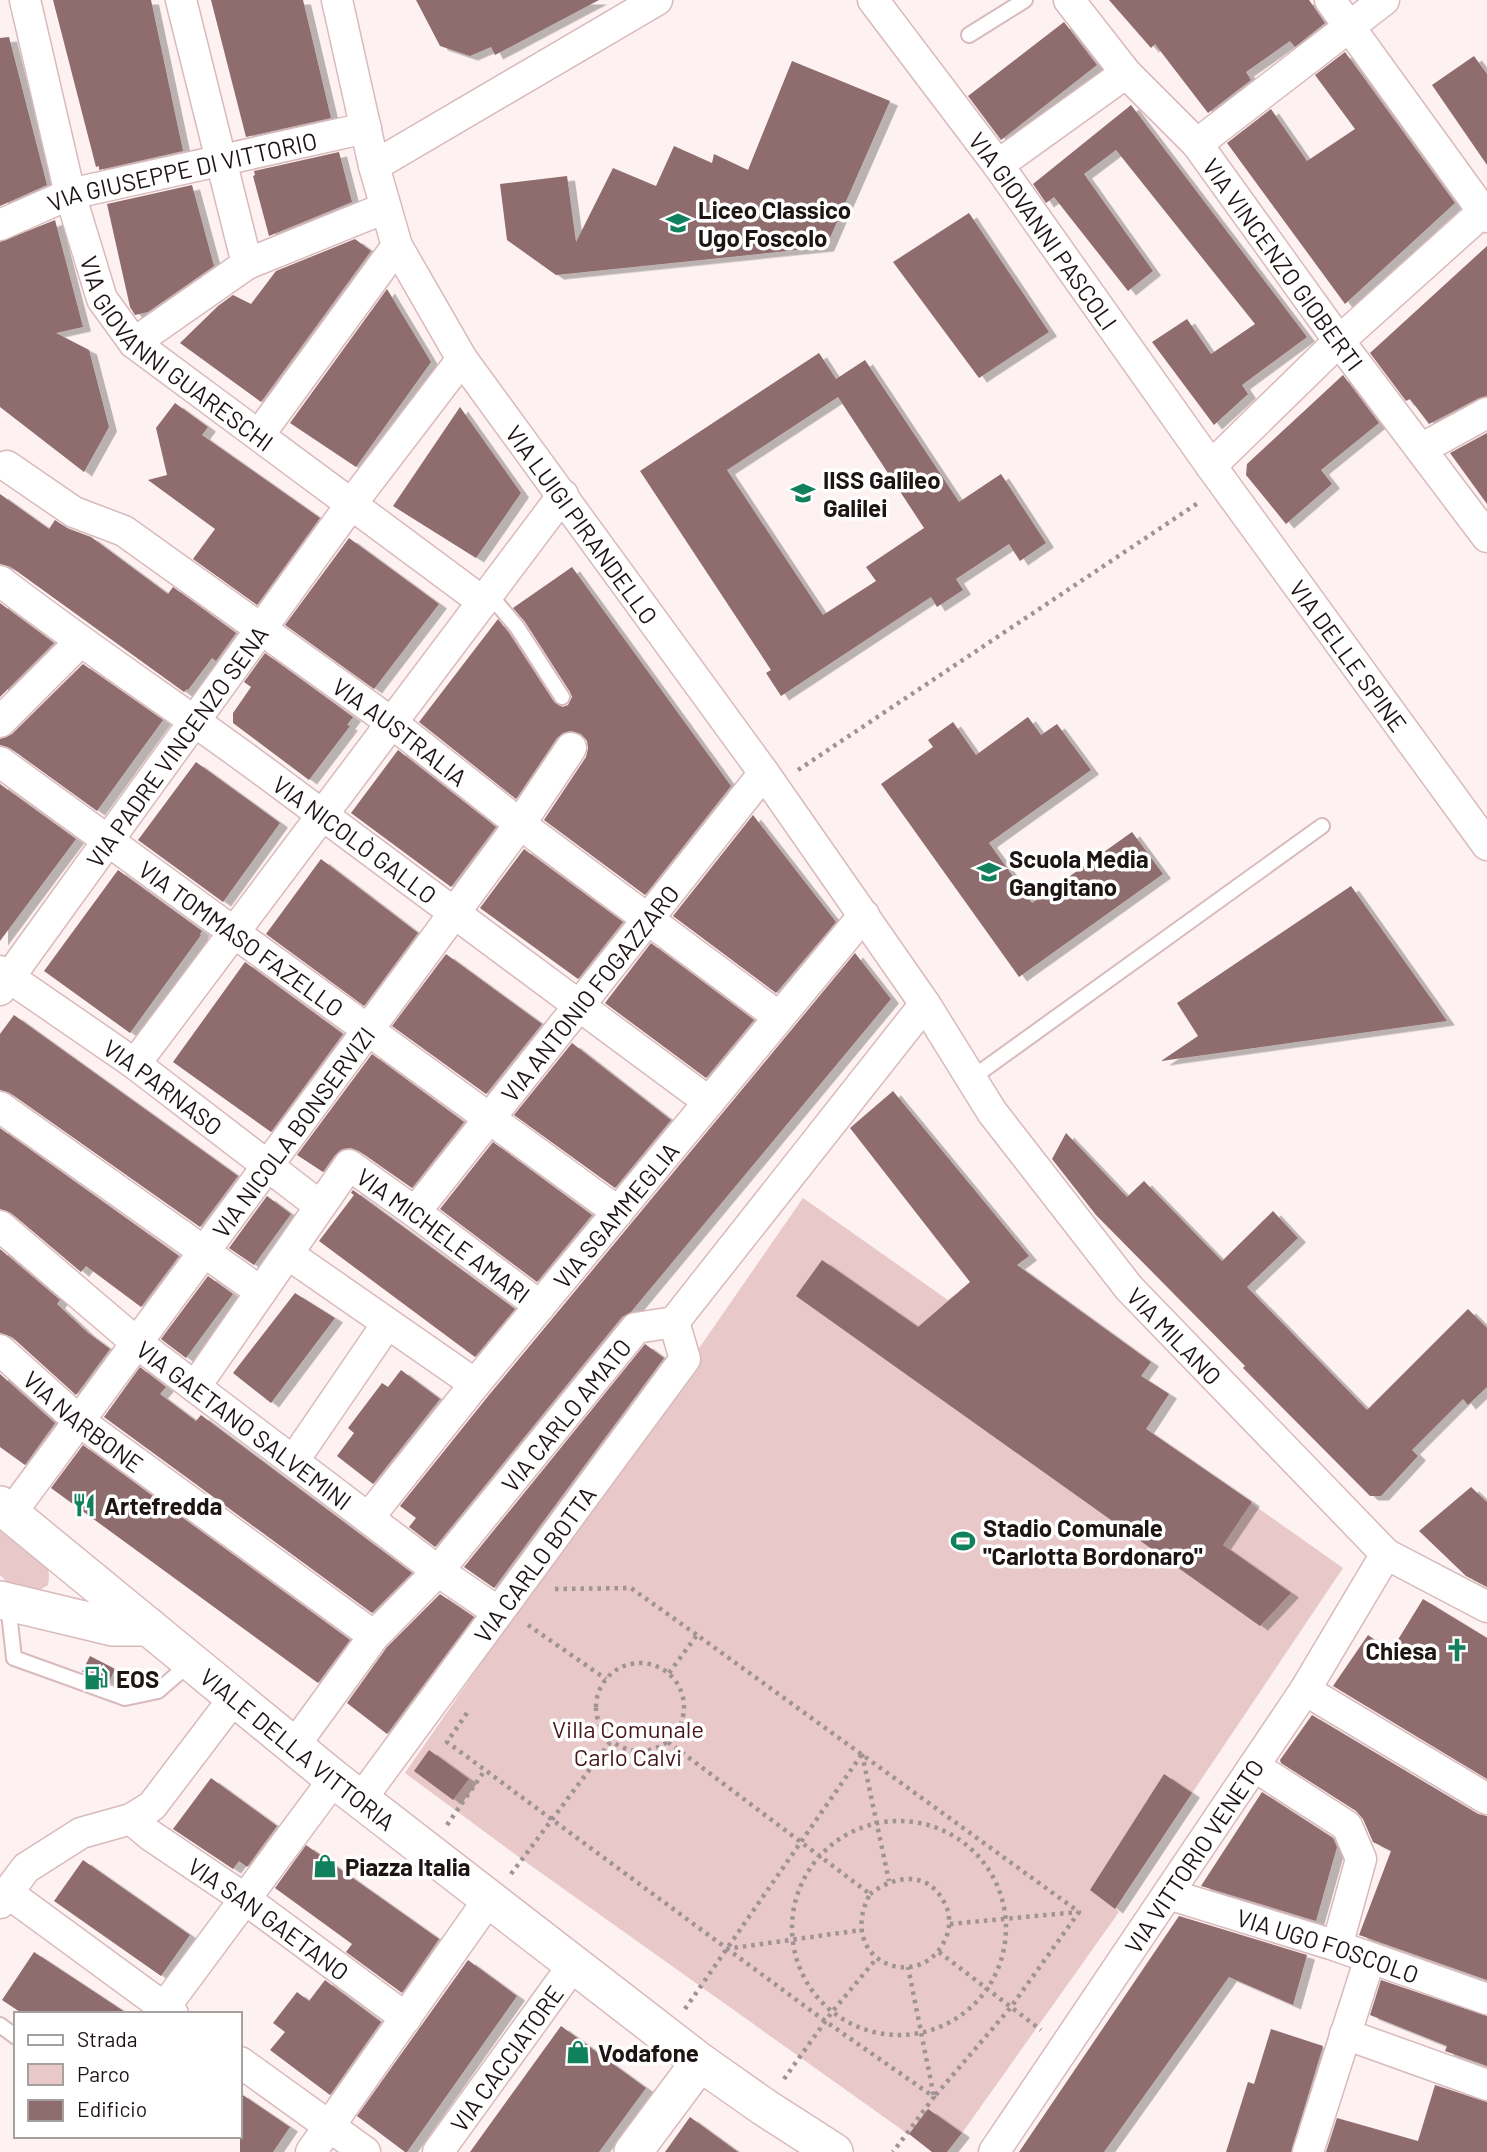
<svg xmlns="http://www.w3.org/2000/svg" width="1487" height="2152" font-family="Barlow,sans-serif">
  <style>
    .green { fill: #e8c8c9 }
    .building { fill: #8f6c6e; fill-rule: evenodd; filter: url(#shadow) }
    .lines { fill: none; stroke-linecap: round; stroke-linejoin: round }
    .service-casing { stroke: #d9babc; stroke-width: 18 }
    .minor-casing { stroke: #d9babc; stroke-width: 33 }
    .tertiary-casing { stroke: #d9babc; stroke-width: 40 }
    .path { stroke: #9f9393; stroke-width: 4.5; stroke-dasharray: 3.5 5; stroke-linecap: butt }
    .service { stroke: #fff; stroke-width: 14 }
    .minor { stroke: #fff; stroke-width: 30 }
    .tertiary { stroke: #fff; stroke-width: 37 }
    .labels { text-anchor: middle; dominant-baseline: central; stroke-width: 7; stroke-linejoin: round; paint-order: stroke }
    .street-label { font-size: 24px; fill: #1e1414; stroke: #fff }
    .poi-label { font-size: 24px; font-weight: bold; fill: #1e1414; stroke: #fff; text-anchor: start }
    .park-label { font-size: 24px; fill: #47171d; stroke: #fff }
  </style>
  <defs>
    <filter id="shadow"><feDropShadow dx="8" dy="4.5" stdDeviation="0" flood-color="#0004"/></filter>
  </defs>
  <rect width="100%" height="100%" fill="#fef1f1"/>
  <path class="green" d="M803 1198 948 1300 953 1296 997 1325 1151 1362 1141 1376 1169 1394 1146 1429 1343 1568 1115 1908 1119 1912 962 2133 928 2110 909 2134 905 2132 523 1860 405 1773Z
    M0 1530C24 1538 55 1554 48 1585L36 1592 8 1583 0 1575Z"/>
  <path class="building" d="M53 0H151L183 151 99 170V166L96 167Z
    M211 0H303L331 118 246 137Z
    M416 0H599L495 55 491 47 470 56 440 46Z
    M1109 0H1309L1325 23 1295 47 1290 41 1246 72 1251 80 1208 113 1155 44 1151 48Z
    M1064 22 1097 65 1001 140 968 96Z
    M9 37 47 185 0 206V38Z
    M1345 52 1455 203 1345 304 1227 143 1271 109 1307 161 1355 129 1315 75Z
    M1474 56 1487 74V165L1432 85Z
    M792 61 890 101 826 247 556 275 507 240 500 184 567 176 576 242 613 168 656 186 674 146 712 163 714 154 748 170Z
    M1131 105 1307 337 1242 385 1248 394 1214 425 1152 342 1187 319 1211 354 1255 324 1116 150 1084 174 1153 271 1128 291 1054 197 1046 203 1033 184Z
    M339 152 352 202 269 236 253 176 255 175 254 171Z
    M192 185 214 266 148 312 135 315 130 307 107 204Z
    M969 213 1049 332 979 378 893 262Z
    M55 220 83 327 56 333 89 350 109 427 84 472 0 407V242Z
    M355 239 371 251 261 402 180 343 218 306 233 295 251 304 276 271Z
    M1487 246V396L1479 398 1429 424 1410 399 1406 401 1370 353Z
    M387 289 431 362 356 467 290 423Z
    M819 353 836 379 865 360 959 502 1001 474 1046 543 1020 561 1009 544 956 579 963 590 937 607 931 597 781 696 766 673 771 670 640 471ZM838 397 924 528 866 567 876 581 823 615 727 470Z
    M1343 375 1379 423 1321 470 1332 484 1286 524 1246 475 1247 464Z
    M175 403 208 427 202 435 320 518 257 605 193 559 215 529 148 480 167 475 156 428Z
    M460 407 521 493 476 558 393 506Z
    M1487 433V504L1450 453Z
    M0 494 49 529 55 520 67 528 91 537 168 594 173 587 236 633 216 661 212 658 188 690 187 689 184 692 11 567 0 564Z
    M349 538 439 604 374 689 285 625Z
    M572 567 731 786 645 895 544 820 586 757 588 748 587 741 581 734 571 731 563 733 557 738 516 799 419 722 498 619 509 633 554 702 562 707 568 705 572 697 570 692 525 622 513 608Z
    M0 603 54 643 0 697Z
    M265 653 353 717 347 725 350 726 309 780 233 723V713L251 687 244 682Z
    M83 664 163 720 97 811 10 748 0 745V739L12 734Z
    M1028 717 1041 735 1057 724 1091 770 989 843 1032 903 1132 832 1163 874 1019 977 881 784 933 747 928 740 953 722 976 755Z
    M398 750 496 827 451 887 351 813Z
    M196 762 280 823 223 902 138 840Z
    M0 784 76 839 0 941Z
    M753 815 836 922 776 993 673 916Z
    M524 849 623 922 578 979 480 908Z
    M321 859 418 933 364 1006 266 934Z
    M118 870 202 931 200 934 201 935 130 1033 44 971Z
    M1351 886 1447 1021 1161 1061 1198 1036 1177 1003Z
    M651 943 754 1020 706 1078 605 1003Z
    M855 953 891 999 631 1312 622 1317 435 1547 409 1527 416 1518 400 1506 489 1395Z
    M446 954 542 1024 486 1094 392 1026Z
    M245 962 343 1034 271 1132 173 1062Z
    M14 1015 238 1176 200 1227 10 1093 0 1090V1034Z
    M572 1043 671 1120 615 1188 514 1115Z
    M372 1054 464 1122 412 1188 359 1151 351 1148 342 1149 335 1155 323 1172 297 1155Z
    M893 1091 1029 1256 1017 1265 1151 1362 1141 1376 1169 1394 1146 1429 1252 1502 1223 1545 1291 1593 1260 1626 796 1296 822 1260 918 1327 970 1282 850 1128Z
    M0 1128 179 1256 141 1307 86 1266 81 1272 11 1213 0 1209Z
    M1066 1133 1127 1197 1144 1181 1222 1261 1273 1211 1298 1238 1247 1287 1367 1410 1468 1309 1487 1328V1387L1468 1405 1463 1399 1412 1450 1418 1456 1381 1496H1370L1243 1368 1245 1366 1096 1215 1052 1159Z
    M493 1142 592 1215 537 1282 440 1209Z
    M353 1190 515 1309 475 1357 319 1241 354 1195 351 1193Z
    M267 1196 291 1214 254 1265 229 1248Z
    M0 1249 60 1300 57 1304 87 1332 110 1349 76 1395 12 1337 0 1333Z
    M208 1276 233 1294 186 1358 161 1339Z
    M295 1293 335 1318 271 1403 233 1373Z
    M645 1344 664 1358 494 1588 464 1567Z
    M140 1367 166 1387 160 1394 196 1421 201 1415 412 1573 372 1613 104 1417Z
    M401 1370 440 1399 373 1484 337 1456 354 1433 348 1428 382 1383 388 1387Z
    M0 1374 55 1423 25 1465 0 1447Z
    M83 1445 350 1640 318 1683 51 1488Z
    M1471 1487 1487 1502V1587L1466 1576 1419 1531Z
    M440 1594 474 1617 387 1734 347 1703 387 1647Z
    M1423 1599 1487 1638V1779L1333 1686 1368 1635 1391 1651Z
    M90 1656 115 1669 109 1682 82 1672Z
    M1312 1715 1478 1814 1487 1816V1980L1359 1935 1391 1851 1373 1842 1363 1819 1356 1811 1281 1763 1280 1760Z
    M429 1750 469 1779 453 1800 414 1771Z
    M1164 1774 1192 1793 1115 1909 1090 1890Z
    M211 1778 277 1826 247 1867 239 1861 233 1869 173 1829Z
    M1262 1792 1333 1838 1337 1847 1316 1921 1201 1886Z
    M306 1845 439 1939 402 1993 346 1952 352 1944 275 1888Z
    M83 1860 190 1935 161 1976 54 1901Z
    M1179 1916 1307 1955 1293 2005 1229 1977 1104 2152H1019Z
    M34 1952 128 2014H23L2 2000Z
    M468 1960 517 1996 407 2152H405L357 2116Z
    M325 1980 381 2022 330 2095 270 2050 285 2032 273 2023 297 1992 309 2001Z
    M1381 1980 1487 2016V2066L1445 2051 1447 2046 1370 2015Z
    M561 2026 646 2088 599 2152H470Z
    M1271 2029 1323 2046 1291 2152H1226L1248 2082 1254 2084Z
    M1435 2085 1487 2102V2152H1326L1337 2118 1418 2141Z
    M240 2093 290 2127 273 2152H240Z
    M928 2109 962 2133 947 2152H932L909 2134Z
    M690 2117 738 2152H665Z"/>
  <g class="lines">
    <g class="service-casing">
      <path id="service" d="M969 35 1025 0
        M489 594 517 627 562 697
        M972 1078 1322 826
        M8 1604 14 1658 125 1698 158 1691 190 1663
        M0 2025 16 2037"/>
    </g>
    <g class="minor-casing">
      <g id="minor">
        <path id="s1" d="M25 0 70 194 102 299 134 343 483 602"/>
        <path d="M181 0 247 264"/>
        <path id="s2" d="M337 0 374 166 397 246 462 359 764 773 925 1004 992 1112 1129 1288 1386 1554 1487 1607"/>
        <path id="s3" d="M873 0 998 165 1211 466 1487 845"/>
        <path id="s4" d="M1069 0 1126 73 1197 144 1339 341 1487 537"/>
        <path d="M1330 0 1487 217"/>
        <path d="M1197 144 1384 0"/>
        <path d="M998 165 1126 73"/>
        <path d="M374 166 657 0"/>
        <path id="s5" d="M0 225 70 194 366 128"/>
        <path d="M134 343 247 264 385 208"/>
        <path d="M259 435 397 246"/>
        <path d="M1421 449 1487 413"/>
        <path id="s6" d="M7 466 74 512 124 531 261 629 392 723 520 824 779 1017"/>
        <path d="M1211 466 1339 341 1487 208"/>
        <path id="s7" d="M0 581C87 648 178 708 266 773 415 882 561 993 709 1102"/>
        <path d="M0 722 80 642"/>
        <path id="s8" d="M0 762 618 1212"/>
        <path id="s9" d="M0 971 135 1064 320 1206"/>
        <path id="s10" d="M0 990 352 503 462 359"/>
        <path d="M135 1064 563 495"/>
        <path d="M0 1107 261 1292"/>
        <path id="s11" d="M415 1212 764 773"/>
        <path id="s12" d="M0 1226 137 1343 438 1571 498 1612"/>
        <path d="M288 1254 475 1384"/>
        <path id="s13" d="M0 1350 79 1421 374 1636"/>
        <path id="s14" d="M195 1387 349 1165 415 1212 540 1306"/>
        <path d="M294 1460 387 1324"/>
        <path id="s15" d="M11 1513 520 824 571 748"/>
        <path id="s16" d="M369 1517 475 1384 864 915"/>
        <path d="M1305 1690 1487 1799"/>
        <path id="s17" d="M294 1746 374 1636 438 1571 636 1328 674 1322 925 1004"/>
        <path d="M1254 1766 1347 1826 1361 1859 1337 1946"/>
        <path id="s18" d="M361 1799 685 1359 674 1322"/>
        <path id="s19" d="M131 1819 150 1835 245 1899 406 2018"/>
        <path d="M8 1893 173 2014"/>
        <path id="s20" d="M1168 1894 1337 1946 1487 1999"/>
        <path d="M0 1903 26 1868 81 1833 131 1819 152 1806 234 1698"/>
        <path d="M164 2008 334 1779"/>
        <path d="M1345 2034 1487 2085"/>
        <path d="M240 2062 365 2152"/>
        <path d="M311 2152 489 1899"/>
        <path id="s21" d="M438 2152 574 1964"/>
        <path id="s22" d="M994 2152 1305 1690 1386 1554"/>
        <path d="M1308 2152 1370 1958"/>
      </g>
    </g>
    <g class="tertiary-casing">
      <g id="tertiary">
        <path id="s23" d="M0 1505 334 1779 700 2062 764 2107 834 2152"/>
        <path d="M0 1600 113 1627H149"/>
        <path d="M633 2152 700 2062"/>
      </g>
    </g>
    <path class="path" d="M798 770 1198 503
      M555 1589 631 1588 697 1635
      M528 1625 606 1679
      M596 1707a44 44 0 1 1 88 0a44 44 0 1 1-88 0Z
      M669 1673 697 1635 1079 1912 1011 2007 934 2097 908 1967
      M467 1713 447 1742 825 2021 934 2097 893 2152
      M668 1742 870 1894C835 1960 917 1994 944 1942 950 1931 951 1917 946 1906 930 1870 896 1874 870 1894
      M862 1754 889 1881
      M792 1928a107 107 0 1 1 214 0a107 107 0 1 1-214 0Z
      M447 1825 485 1770
      M511 1874 611 1741
      M950 1924 1078 1912
      M726 1949 861 1930
      M939 1952 1041 2030
      M685 2009 862 1754
      M784 2079 832 2012 877 1958"/>
    <use href="#service" class="service"/>
    <use href="#minor" class="minor"/>
    <use href="#tertiary" class="tertiary"/>
  </g>
  <defs>
    <g id="school-bare" transform="scale(1.89)"><path d="M0-5L7-2L0 1L-7-2ZM-4 1L0 2.5L4 1V4Q0 6-4 4Z" fill="#11805d" stroke="#fff" stroke-width="2.5" paint-order="stroke"/></g>
    <g id="restaurant-bare" transform="scale(1.89)"><path d="M-5-6h1v4h1v-4h1v4h1v-4h1v5L-1.5 .5V6h-2V.5L-5-1ZM5-6V6H3V1.5H1.5Q1.5-4 5-6Z" fill="#11805d" stroke="#fff" stroke-width="2.5" paint-order="stroke"/></g>
    <g id="stadium-bare" transform="scale(1.89)"><path d="M0-5a6.5 5 0 1 0 0 10a6.5 5 0 1 0 0-10ZM-3.5-1.8h7v3.6h-7Z" fill="#11805d" stroke="#fff" stroke-width="2.5" paint-order="stroke"/></g>
    <g id="church-bare" transform="scale(1.89)"><path d="M-1.2-6h2.4v3.5h3.3v2.4h-3.3V6h-2.4V-.1h-3.3v-2.4h3.3Z" fill="#11805d" stroke="#fff" stroke-width="2.5" paint-order="stroke"/></g>
    <g id="fuel-bare" transform="scale(1.89)"><path d="M-5.5-6h7V0h2V4h1.3V-2.5L3-4.5l.8-.8L6-3V5H2.5V1h-1V6h-7ZM-4.2-4.7v3.2H.2V-4.7Z" fill="#11805d" stroke="#fff" stroke-width="2.5" paint-order="stroke"/></g>
    <g id="shop-bare" transform="scale(1.89)"><path d="M-5-2.5h2.3a2.7 3.5 0 0 1 5.4 0H5L5.5 6h-11ZM-1.5-2.5h3a1.5 2.3 0 0 0-3 0Z" fill="#11805d" stroke="#fff" stroke-width="2.5" paint-order="stroke"/></g>
  </defs>
  <g fill-rule="evenodd">
    <use href="#school-bare" x="678" y="223"/>
    <use href="#school-bare" x="803" y="493"/>
    <use href="#school-bare" x="989" y="872"/>
    <use href="#restaurant-bare" x="84" y="1505"/>
    <use href="#stadium-bare" x="963" y="1541"/>
    <use href="#church-bare" x="1457" y="1650"/>
    <use href="#fuel-bare" x="96" y="1678"/>
    <use href="#shop-bare" x="325" y="1866"/>
    <use href="#shop-bare" x="578" y="2052"/>
  </g>
  <g class="labels">
    <g class="street-label">
      <text stroke="none"><textPath href="#s5" startOffset="191">VIA GIUSEPPE DI VITTORIO</textPath></text>
      <text stroke="none"><textPath href="#s3" startOffset="287">VIA GIOVANNI PASCOLI</textPath></text>
      <text stroke="none"><textPath href="#s4" startOffset="341">VIA VINCENZO GIOBERTI</textPath></text>
      <text stroke="none"><textPath href="#s1" startOffset="399">VIA GIOVANNI GUARESCHI</textPath></text>
      <text stroke="none"><textPath href="#s2" startOffset="588">VIA LUIGI PIRANDELLO</textPath></text>
      <text stroke="none"><textPath href="#s3" startOffset="810">VIA DELLE SPINE</textPath></text>
      <text stroke="none"><textPath href="#s6" startOffset="476">VIA AUSTRALIA</textPath></text>
      <text stroke="none"><textPath href="#s10" startOffset="301">VIA PADRE VINCENZO SENA</textPath></text>
      <text stroke="none"><textPath href="#s7" startOffset="439">VIA NICOLÒ GALLO</textPath></text>
      <text stroke="none"><textPath href="#s8" startOffset="299">VIA TOMMASO FAZELLO</textPath></text>
      <text stroke="none"><textPath href="#s11" startOffset="280">VIA ANTONIO FOGAZZARO</textPath></text>
      <text stroke="none"><textPath href="#s9" startOffset="200">VIA PARNASO</textPath></text>
      <text stroke="none"><textPath href="#s15" startOffset="474">VIA NICOLA BONSERVIZI</textPath></text>
      <text stroke="none"><textPath href="#s16" startOffset="390">VIA SGAMMEGLIA</textPath></text>
      <text stroke="none"><textPath href="#s14" startOffset="388">VIA MICHELE AMARI</textPath></text>
      <text stroke="none"><textPath href="#s2" startOffset="1594">VIA MILANO</textPath></text>
      <text stroke="none"><textPath href="#s17" startOffset="429">VIA CARLO AMATO</textPath></text>
      <text stroke="none"><textPath href="#s13" startOffset="110">VIA NARBONE</textPath></text>
      <text stroke="none"><textPath href="#s12" startOffset="315">VIA GAETANO SALVEMINI</textPath></text>
      <text stroke="none"><textPath href="#s18" startOffset="292">VIA CARLO BOTTA</textPath></text>
      <text stroke="none"><textPath href="#s23" startOffset="385">VIALE DELLA VITTORIA</textPath></text>
      <text stroke="none"><textPath href="#s22" startOffset="357">VIA VITTORIO VENETO</textPath></text>
      <text stroke="none"><textPath href="#s19" startOffset="170">VIA SAN GAETANO</textPath></text>
      <text stroke="none"><textPath href="#s20" startOffset="168">VIA UGO FOSCOLO</textPath></text>
      <text stroke="none"><textPath href="#s21" startOffset="116">VIA CACCIATORE</textPath></text>
    </g>
    <g class="poi-label">
      <text x="698" y="209">Liceo Classico<tspan x="698" dy="28">Ugo Foscolo</tspan></text>
      <text x="823" y="479">IISS Galileo<tspan x="823" dy="28">Galilei</tspan></text>
      <text x="1009" y="858">Scuola Media<tspan x="1009" dy="28">Gangitano</tspan></text>
      <text x="104" y="1505">Artefredda</text>
      <text x="983" y="1527">Stadio Comunale<tspan x="983" dy="28">"Carlotta Bordonaro"</tspan></text>
      <text x="1437" y="1650" text-anchor="end">Chiesa</text>
      <text x="116" y="1678">EOS</text>
      <text x="345" y="1866">Piazza Italia</text>
      <text x="598" y="2052">Vodafone</text>
    </g>
    <g class="park-label">
      <text x="628" y="1728">Villa Comunale<tspan x="628" dy="28">Carlo Calvi</tspan></text>
    </g>
  </g>
  <rect x="14" y="2012" width="228" height="126" fill="#ffffff" stroke="#a5a1a1" stroke-width="2"/>
  <rect x="28" y="2035" width="35" height="10" fill="#ffffff" stroke="#a5a1a1" stroke-width="2"/>
  <text x="77" y="2047" font-size="21" fill="#1e1414">Strada</text>
  <rect x="28" y="2064" width="35" height="21" fill="#e8c8c9" stroke="#a5a1a1" stroke-width="2"/>
  <text x="77" y="2082" font-size="21" fill="#1e1414">Parco</text>
  <rect x="28" y="2100" width="35" height="21" fill="#8f6c6e" stroke="#a5a1a1" stroke-width="2"/>
  <text x="77" y="2117" font-size="21" fill="#1e1414">Edificio</text>
</svg>
